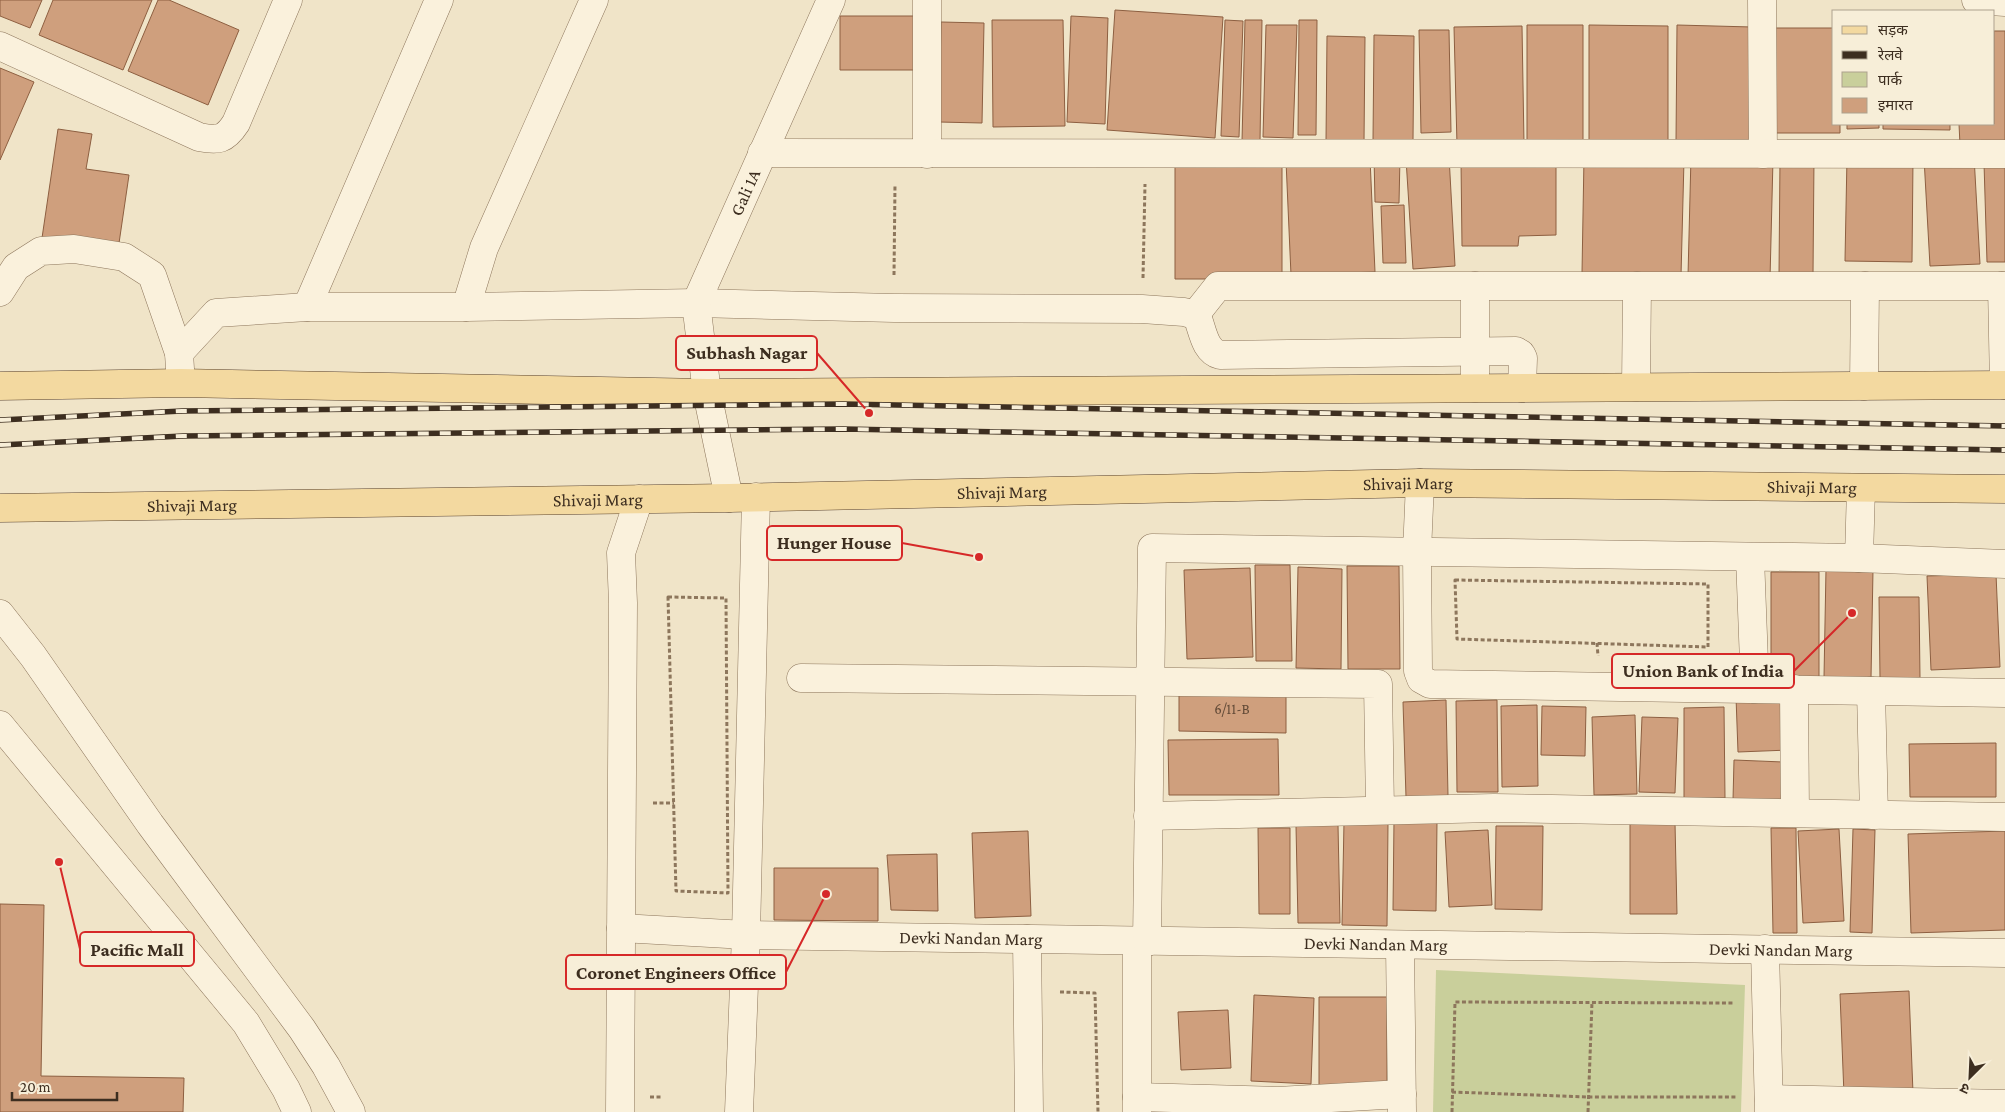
<svg xmlns="http://www.w3.org/2000/svg" width="2005" height="1112" font-family="'Crimson Pro','Noto Sans Devanagari',serif">
  <style>
    .green { fill: #c9cf9b }
    .building { fill: #cf9f7d; stroke: #8d5f41 }
    .lines { fill: none; stroke-linecap: round; stroke-linejoin: round }
    .minor-casing { stroke: #8d765c; stroke-width: 29 }
    .major-casing { stroke: #5b4430; stroke-width: 29 }
    .path { stroke: #8d765c; stroke-width: 3; stroke-dasharray: 4 2.5; stroke-linecap: butt }
    .minor { stroke: #faf1dc; stroke-width: 28 }
    .major { stroke: #f3d9a0; stroke-width: 28 }
    .rail-casing { stroke: #3d2e20; stroke-width: 5.5 }
    .rail { stroke: #f7eed8; stroke-width: 4; stroke-dasharray: 11; stroke-linecap: butt }
    .labels { text-anchor: middle; dominant-baseline: central; stroke-width: 5; stroke-linejoin: round; paint-order: stroke }
    .number-label { font-size: 15px; fill: #624a37 }
    .street-label { font-size: 18px; fill: #3d2e20; stroke: #f7eed8 }
    .leader { fill: none; stroke: #d62828; stroke-width: 2 }
    .callout-dot { fill: #d62828; stroke: #f7eed8; stroke-width: 2 }
    .callout { fill: #f7eed8; stroke: #d62828; stroke-width: 2 }
    .callout-label { font-size: 19px; text-anchor: middle; font-weight: bold; fill: #3d2e20 }
  </style>
  <rect width="100%" height="100%" fill="#f0e4c8"/>
  <path class="green" d="M1436 970 1745 985 1741 1112H1433Z"/>
  <path class="building" d="M0 0H42L30 28 0 16Z
    M53 0H152L123 70 39 35Z
    M158 0H169L239 30 208 105 128 71Z
    M1115 10 1223 17 1215 138 1107 130Z
    M840 16H919V70H840Z
    M1071 16 1108 18 1105 124 1067 122Z
    M992 20H1063L1065 126 993 127Z
    M1225 20 1243 21 1239 137 1221 136Z
    M1245 20H1262L1260 141H1242Z
    M1299 20H1317L1316 135H1298Z
    M941 22 984 23 982 123 939 122Z
    M1266 25H1297L1293 138 1263 137Z
    M1527 25H1583V144H1527Z
    M1589 25 1668 26V143H1589Z
    M1677 25 1752 27 1751 142 1676 141Z
    M1522 26 1524 144 1457 145 1454 27Z
    M1769 28H1834V124H1840V133H1770Z
    M1419 30H1449L1451 132 1421 133Z
    M1994 31H2005V144L1960 145 1959 124H1994Z
    M1374 35 1414 36 1413 140H1373Z
    M1327 36 1365 37 1364 142 1326 141Z
    M0 68 34 82 0 160Z
    M1847 124H1879V128L1847 129Z
    M1883 124H1950V130L1883 129Z
    M58 129 92 134 86 169 129 175 118 250 42 238Z
    M1374 156 1400 157 1399 203 1375 202Z
    M1449 156 1455 266 1413 269 1406 159Z
    M1691 156 1773 159 1770 279 1688 276Z
    M1974 156 1980 264 1930 266 1924 158Z
    M1584 157 1684 160 1681 276 1582 273Z
    M1847 157 1913 159 1912 262 1845 261Z
    M1370 158 1375 272 1291 275 1286 161Z
    M1780 158H1814L1813 275H1779Z
    M1175 159H1282V279H1175Z
    M1461 162H1556V235L1519 236 1518 246H1462Z
    M1984 163H2005V262H1987Z
    M1404 205 1406 263H1383L1381 206Z
    M1255 565H1290L1292 661H1256Z
    M1347 566H1399L1400 669H1348Z
    M1298 567 1342 569 1341 669 1296 668Z
    M1250 568 1253 657 1187 659 1184 570Z
    M1826 569 1873 570 1871 678 1824 677Z
    M1771 572H1819V680H1771Z
    M1996 574 2000 667 1931 670 1927 576Z
    M1879 597H1919L1920 678H1880Z
    M1179 687H1286V733L1179 731Z
    M1787 695 1789 750 1738 752 1736 697Z
    M1446 700 1448 796 1406 797 1403 702Z
    M1497 700 1498 792H1457L1456 701Z
    M1537 705 1538 786 1502 787 1501 706Z
    M1542 706 1586 707 1585 756 1541 755Z
    M1724 707 1725 798H1684V708Z
    M1635 715 1637 794 1594 795 1592 717Z
    M1642 717 1678 718 1675 793 1639 792Z
    M1278 739 1279 795H1169L1168 740Z
    M1996 743V797H1910L1909 744Z
    M1734 760 1783 762 1781 802 1733 800Z
    M1394 820 1437 821 1436 911 1393 910Z
    M1344 822 1388 823 1387 926 1342 925Z
    M1675 823 1677 914H1630V824Z
    M1338 825 1340 923H1298L1296 826Z
    M1496 826H1543L1542 910 1495 909Z
    M1258 828H1290V914H1259Z
    M1771 828H1796L1797 933H1773Z
    M1839 829 1844 921 1803 923 1798 831Z
    M1853 829 1875 830 1872 933 1850 932Z
    M1488 830 1492 905 1449 907 1445 832Z
    M1028 831 1031 916 975 918 972 833Z
    M2005 831V930L1911 933 1908 834Z
    M937 854 938 911 891 910 887 855Z
    M774 868H878V921L774 920Z
    M0 904 44 905 41 1076 184 1078 183 1112H0Z
    M1909 991 1913 1093 1844 1095 1840 994Z
    M1254 995 1314 998 1311 1084 1251 1081Z
    M1319 997H1387V1085H1319Z
    M1228 1010 1231 1068 1181 1070 1178 1012Z"/>
  <g class="lines">
    <g class="minor-casing">
      <g id="minor">
        <path d="M927 0V154"/>
        <path d="M1762 0 1763 154"/>
        <path d="M1976 0 2005 2"/>
        <path d="M0 46 199 137C218 141 225 140 236 123L288 0"/>
        <path d="M762 153 2005 154"/>
        <path d="M2002 286 2004 385"/>
        <path d="M0 292 16 267 41 251 74 249 124 257 152 275 179 353 180 369"/>
        <path d="M307 307 439 0"/>
        <path d="M466 307 484 248 594 0"/>
        <path d="M1195 315 1218 286H2005"/>
        <path d="M179 353 216 313 307 307H466L696 303 894 308 1142 309 1184 312 1195 315 1198 319C1203 332 1205 351 1220 355L1516 351 1521 354 1523 358 1522 388"/>
        <path d="M1864 386 1865 286"/>
        <path d="M1636 387 1637 286"/>
        <path d="M1475 388V286"/>
        <path d="M1420 483 1417 552 1418 671 1421 679 1430 684 2005 693"/>
        <path id="s1" d="M729 498 707 393 696 303 831 0"/>
        <path d="M1750 557 1755 689"/>
        <path d="M1859 558 1861 488"/>
        <path d="M0 614 33 656 150 824 302 1029 326 1066 351 1112"/>
        <path d="M801 678 1378 684 1380 810"/>
        <path d="M1794 689 1795 813"/>
        <path d="M1871 691 1874 815"/>
        <path d="M0 725 246 1023 286 1089 297 1112"/>
        <path d="M1148 816 1494 808 2005 817"/>
        <path id="s2" d="M621 928 746 935 2005 953"/>
        <path d="M1027 939 1029 1112"/>
        <path d="M1137 941V1112"/>
        <path d="M1147 942 1152 548 1859 558 2005 564"/>
        <path d="M1400 945 1402 1111"/>
        <path d="M1765 949 1769 1112"/>
        <path d="M1137 1097 1278 1101 1402 1094"/>
        <path d="M1769 1099 2005 1104"/>
        <path d="M620 1112 623 603 621 553 639 499"/>
        <path d="M739 1112 746 935 756 497"/>
      </g>
    </g>
    <g class="major-casing">
      <g id="major">
        <path d="M0 386 181 383 707 393 2005 385"/>
        <path id="s3" d="M0 508 729 498 1420 483 2005 489"/>
      </g>
    </g>
    <path class="path" d="M894 275 895 184
      M1143 278 1145 184
      M1455 580 1708 584V647L1457 639Z
      M668 597 726 598 728 893 676 891Z
      M1597 643 1598 656
      M653 803H674
      M1060 992 1095 993 1098 1112
      M1452 1092 1588 1097H1736
      M650 1097H663
      M1452 1112 1455 1002 1734 1003
      M1588 1112 1592 1002"/>
    <use href="#minor" class="minor"/>
    <use href="#major" class="major"/>
    <g class="rail-casing">
      <path id="rail" d="M0 420 182 411 843 404 2005 426
        M0 445 183 436 843 429 2005 450"/>
    </g>
    <use href="#rail" class="rail"/>
  </g>
  <g class="labels">
    <g class="number-label">
      <text x="1232" y="709">6/11-B</text>
    </g>
    <g class="street-label">
      <text stroke="none"><textPath href="#s1" startOffset="319">Gali 1A</textPath></text>
      <text stroke="none"><textPath href="#s3" startOffset="1408">Shivaji Marg</textPath></text>
      <text stroke="none"><textPath href="#s3" startOffset="1812">Shivaji Marg</textPath></text>
      <text stroke="none"><textPath href="#s3" startOffset="1002">Shivaji Marg</textPath></text>
      <text stroke="none"><textPath href="#s3" startOffset="598">Shivaji Marg</textPath></text>
      <text stroke="none"><textPath href="#s3" startOffset="192">Shivaji Marg</textPath></text>
      <text stroke="none"><textPath href="#s2" startOffset="350">Devki Nandan Marg</textPath></text>
      <text stroke="none"><textPath href="#s2" startOffset="755">Devki Nandan Marg</textPath></text>
      <text stroke="none"><textPath href="#s2" startOffset="1160">Devki Nandan Marg</textPath></text>
    </g>
  </g>
  <path class="leader" d="M869 413L817 353M979 557L902 543M1852 613L1794 671M59 862L80 949M826 894L786 972"/>
  <g class="callout-dot">
    <circle cx="869" cy="413" r="5"/>
    <circle cx="979" cy="557" r="5"/>
    <circle cx="1852" cy="613" r="5"/>
    <circle cx="59" cy="862" r="5"/>
    <circle cx="826" cy="894" r="5"/>
  </g>
  <g class="callout">
    <rect x="676" y="336" width="141" height="34" rx="5"/>
    <rect x="767" y="526" width="135" height="34" rx="5"/>
    <rect x="1612" y="654" width="182" height="34" rx="5"/>
    <rect x="80" y="932" width="114" height="34" rx="5"/>
    <rect x="566" y="955" width="220" height="34" rx="5"/>
  </g>
  <g class="callout-label">
    <text x="747" y="359">Subhash Nagar</text>
    <text x="834" y="549">Hunger House</text>
    <text x="1703" y="677">Union Bank of India</text>
    <text x="137" y="956">Pacific Mall</text>
    <text x="676" y="979">Coronet Engineers Office</text>
  </g>
  <rect x="1832" y="10" width="162" height="115" fill="#f7eed8" stroke="#ada18e"/>
  <rect x="1842" y="26" width="25" height="8" fill="#f3d9a0" stroke="#ada18e"/>
  <text x="1878" y="35" font-size="15" fill="#3d2e20">सड़क</text>
  <rect x="1842" y="51" width="25" height="8" fill="#3d2e20" stroke="#ada18e"/>
  <text x="1878" y="60" font-size="15" fill="#3d2e20">रेलवे</text>
  <rect x="1842" y="72" width="25" height="15" fill="#c9cf9b" stroke="#ada18e"/>
  <text x="1878" y="85" font-size="15" fill="#3d2e20">पार्क</text>
  <rect x="1842" y="98" width="25" height="15" fill="#cf9f7d" stroke="#ada18e"/>
  <text x="1878" y="110" font-size="15" fill="#3d2e20">इमारत</text>
  <g transform="translate(1970 1077) rotate(204)" stroke="#f7eed8" stroke-width="4" paint-order="stroke">
  <path d="M0-4L9 19L0 12L-9 19Z" fill="#3d2e20"/>
  <text y="-8" font-size="14" font-weight="bold" text-anchor="middle" fill="#3d2e20">उ</text>
  </g>
  <path d="M12 1092v8h105v-8" fill="none" stroke="#3d2e20" stroke-width="2.5"/>
  <text x="20" y="1092" font-size="15" fill="#3d2e20" stroke="#f7eed8" stroke-width="4" paint-order="stroke">20 m</text>
</svg>
